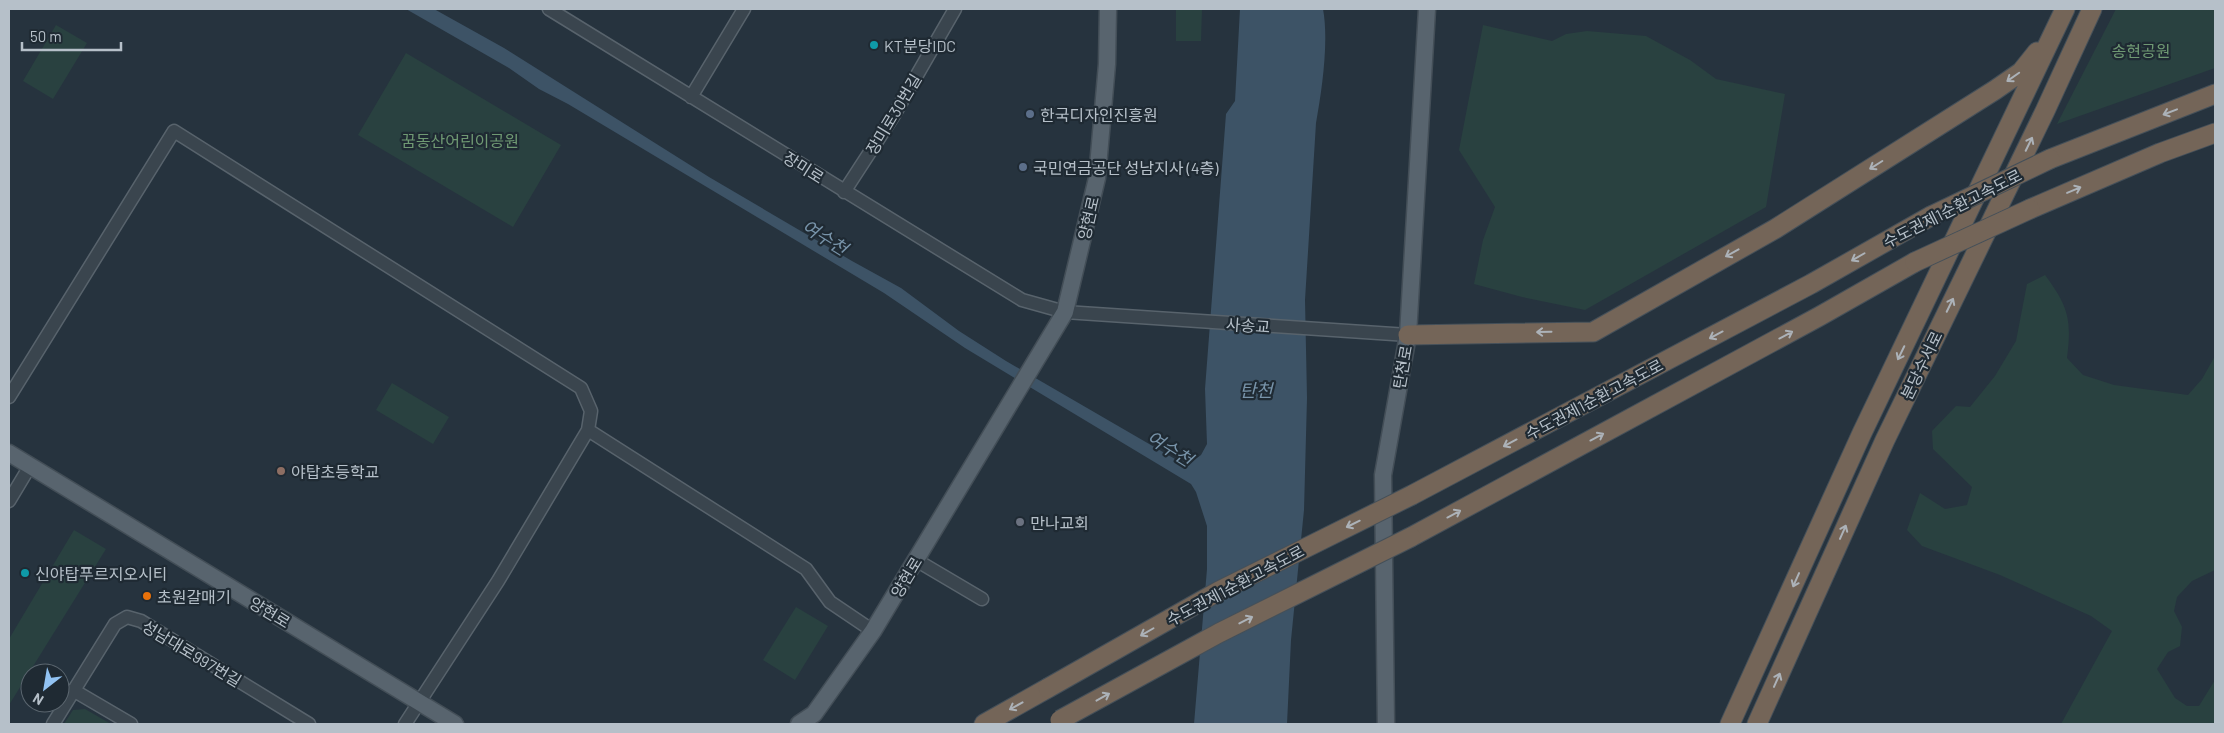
<svg xmlns="http://www.w3.org/2000/svg" width="2224" height="733" font-family="Barlow,'Noto Sans KR',sans-serif">
  <style>
    .green { fill: #294140 }
    .water { fill: #3d5366 }
    .lines { fill: none; stroke-linecap: round; stroke-linejoin: round }
    .minor-casing { stroke: #58636c; stroke-width: 15 }
    .major-casing { stroke: #434e57; stroke-width: 19 }
    .highway-casing { stroke: #455059; stroke-width: 21 }
    .minor { stroke: #3a454e; stroke-width: 12 }
    .major { stroke: #58646e; stroke-width: 16 }
    .highway { stroke: #746558; stroke-width: 19 }
    .highway-bridge-casing { stroke: #455059; stroke-width: 21; stroke-linecap: butt }
    .highway-bridge { stroke: #746558; stroke-width: 19 }
    .oneway { stroke: #acb2b8 }
    .culture-dot { fill: #0f9aa8; stroke: #1f2a33; stroke-width: 2 }
    .service-dot { fill: #5c6f8a; stroke: #1f2a33; stroke-width: 2 }
    .education-dot { fill: #8d6e63; stroke: #1f2a33; stroke-width: 2 }
    .worship-dot { fill: #6b7280; stroke: #1f2a33; stroke-width: 2 }
    .food-dot { fill: #e8710a; stroke: #1f2a33; stroke-width: 2 }
    .labels { text-anchor: middle; dominant-baseline: central; stroke-width: 4.5; stroke-linejoin: round; paint-order: stroke }
    .poi-label { font-size: 16px; fill: #b6c0c9; stroke: #1f2a33; text-anchor: start }
    .park-label { font-size: 16px; fill: #6f9973; stroke: #1f2a33 }
    .street-label { font-size: 16px; fill: #b6c0c9; stroke: #1f2a33 }
    .water-label { font-size: 18px; font-style: italic; fill: #7894aa; stroke: #1f2a33 }
  </style>
  <rect width="100%" height="100%" fill="#26333e"/>
  <path class="green" d="M1176 9H1202L1201 41H1176Z
    M2116 9H2215V68L2057 124Z
    M56 25 87 43 53 99 23 81Z
    M1483 25 1552 41 1566 34 1587 31 1646 36 1690 60 1716 79 1785 94 1766 207 1585 310 1522 297 1474 284 1483 240 1495 207 1459 150Z
    M406 53 561 145 513 227 358 135Z
    M2045 275C2068 306 2072 319 2067 358L2083 375 2114 385 2188 395 2202 379 2215 356V570L2192 581 2177 597 2174 611 2182 627 2180 646 2168 652 2157 669 2175 698 2187 706H2199L2215 680V724H2061L2112 631 2091 616 2000 575 1922 546 1907 530 1920 493 1945 509 1967 505 1972 487 1933 449 1932 431 1956 406 1970 407 1995 376 2016 341 2027 284Z
    M392 383 449 417 433 444 376 410Z
    M74 530 106 549 9 705V639Z
    M796 607 828 626 795 680 763 660Z
    M85 709 111 724H64L73 710Z"/>
  <path class="water" d="M406 9H434L504 48 709 177 852 261 901 288 959 331 1006 361 1175 459 1190 463 1201 455 1207 444 1205 389 1226 114 1235 101 1240 9H1323C1329 41 1322 90 1316 123L1305 300 1307 398 1304 510 1291 640 1287 724H1194L1207 569V526L1196 492 1191 484 965 348 884 293 568 104 539 89 509 68Z"/>
  <g class="lines">
    <g class="minor-casing">
      <path id="minor" d="M549 9 1022 300 1065 312 1408 335
        M691 97 744 9
        M844 192 894 115 955 9
        M9 397 174 131 581 388 591 411 588 430 806 569 830 602 873 631
        M9 501 30 466
        M916 560 982 599
        M73 690 131 724
        M53 724 115 624 127 617 141 621 309 724
        M405 724 498 581 588 430"/>
    </g>
    <g class="major-casing">
      <path id="major" d="M9 453 455 724
        M799 724 814 714 873 631 1065 312 1097 178 1107 64 1108 9
        M1386 724 1383 475 1408 335 1427 9"/>
    </g>
    <g class="highway-casing">
      <path id="highway" d="M2050 159 2215 94
        M2030 209 2160 153 2215 133
        M1408 335 1593 332 1775 229 1995 90 2021 72 2037 52
        M1412 495 1811 284 1931 216
        M1411 537 1820 316 1915 262
        M984 724 1048 688
        M1730 724 1862 433 2065 9
        M1757 724 1885 440 2045 111 2092 9"/>
    </g>
    <use href="#minor" class="minor"/>
    <use href="#major" class="major"/>
    <use href="#highway" class="highway"/>
    <g class="highway-bridge-casing">
      <path id="highway-bridge" d="M1931 216 2050 159
        M1915 262 2030 209
        M1048 688 1219 591 1412 495
        M1060 720 1219 633 1411 537"/>
    </g>
    <use href="#highway-bridge" class="highway-bridge"/>
  </g>
  <defs><path id="oneway-shaft" d="M-6 0H5M1.5-3L5.5 0L1.5 3" fill="none" stroke-width="1.6" stroke-linecap="round" stroke-linejoin="round" transform="scale(1.25)"/></defs>
  <g class="oneway">
    <use href="#oneway-shaft" transform="translate(2013 77) rotate(145)"/>
    <use href="#oneway-shaft" transform="translate(2170 112) rotate(159)"/>
    <use href="#oneway-shaft" transform="translate(2029 144) rotate(-64)"/>
    <use href="#oneway-shaft" transform="translate(1876 165) rotate(148)"/>
    <use href="#oneway-shaft" transform="translate(2074 190) rotate(-23)"/>
    <use href="#oneway-shaft" transform="translate(1732 253) rotate(151)"/>
    <use href="#oneway-shaft" transform="translate(1858 257) rotate(150)"/>
    <use href="#oneway-shaft" transform="translate(1950 305) rotate(-64)"/>
    <use href="#oneway-shaft" transform="translate(1544 332) rotate(179)"/>
    <use href="#oneway-shaft" transform="translate(1716 335) rotate(152)"/>
    <use href="#oneway-shaft" transform="translate(1786 335) rotate(-28)"/>
    <use href="#oneway-shaft" transform="translate(1901 353) rotate(116)"/>
    <use href="#oneway-shaft" transform="translate(1597 437) rotate(-28)"/>
    <use href="#oneway-shaft" transform="translate(1510 443) rotate(152)"/>
    <use href="#oneway-shaft" transform="translate(1454 514) rotate(-28)"/>
    <use href="#oneway-shaft" transform="translate(1353 524) rotate(154)"/>
    <use href="#oneway-shaft" transform="translate(1843 532) rotate(-66)"/>
    <use href="#oneway-shaft" transform="translate(1796 580) rotate(114)"/>
    <use href="#oneway-shaft" transform="translate(1246 620) rotate(-27)"/>
    <use href="#oneway-shaft" transform="translate(1147 632) rotate(150)"/>
    <use href="#oneway-shaft" transform="translate(1777 680) rotate(-66)"/>
    <use href="#oneway-shaft" transform="translate(1103 697) rotate(-29)"/>
    <use href="#oneway-shaft" transform="translate(1016 706) rotate(151)"/>
  </g>
  <g class="culture-dot">
    <circle cx="874" cy="45" r="5"/>
    <circle cx="25" cy="573" r="5"/>
  </g>
  <g class="service-dot">
    <circle cx="1030" cy="114" r="5"/>
    <circle cx="1023" cy="167" r="5"/>
  </g>
  <circle class="education-dot" cx="281" cy="471" r="5"/>
  <circle class="worship-dot" cx="1020" cy="522" r="5"/>
  <circle class="food-dot" cx="147" cy="596" r="5"/>
  <g class="labels">
    <g class="poi-label">
      <text x="884" y="45">KT분당IDC</text>
      <text x="1040" y="114">한국디자인진흥원</text>
      <text x="1033" y="167">국민연금공단 성남지사 (4층)</text>
      <text x="291" y="471">야탑초등학교</text>
      <text x="1030" y="522">만나교회</text>
      <text x="35" y="573">신야탑푸르지오시티</text>
      <text x="157" y="596">초원갈매기</text>
    </g>
    <g class="park-label">
      <text x="2141" y="50">송현공원</text>
      <text x="460" y="140">꿈동산어린이공원</text>
    </g>
    <g class="street-label">
      <text transform="translate(893 114) rotate(-59)">장미로30번길</text>
      <text transform="translate(804 167) rotate(32)">장미로</text>
      <text transform="translate(1952 208) rotate(-27)">수도권제1순환고속도로</text>
      <text transform="translate(1088 218) rotate(-77)">양현로</text>
      <text transform="translate(1248 325) rotate(4)">사송교</text>
      <text transform="translate(1921 365) rotate(-64)">분당수서로</text>
      <text transform="translate(1402 367) rotate(-80)">탄천로</text>
      <text transform="translate(1594 399) rotate(-28)">수도권제1순환고속도로</text>
      <text transform="translate(906 577) rotate(-59)">양현로</text>
      <text transform="translate(1235 585) rotate(-28)">수도권제1순환고속도로</text>
      <text transform="translate(270 612) rotate(31)">양현로</text>
      <text transform="translate(192 653) rotate(31)">성남대로997번길</text>
    </g>
    <g class="water-label">
      <text transform="translate(825 237) rotate(32)">여수천</text>
      <text x="1256" y="390">탄천</text>
      <text transform="translate(1170 448) rotate(32)">여수천</text>
    </g>
  </g>
  <rect width="2224" height="733" fill="none" stroke="#b6c0c9" stroke-width="20"/>
  <g transform="translate(45 688) rotate(211)"><circle r="24" fill="#1f2a33" stroke="#5b666f"/>
  <path d="M0-4L9 19L0 12L-9 19Z" fill="#92c3f3"/>
  <text y="-8" font-size="14" font-weight="bold" text-anchor="middle" fill="#b6c0c9">N</text>
  </g>
  <path d="M22 42v8h99v-8" fill="none" stroke="#b6c0c9" stroke-width="2.5"/>
  <text x="30" y="42" font-size="15" fill="#b6c0c9" stroke="#1f2a33" stroke-width="4" paint-order="stroke">50 m</text>
</svg>
